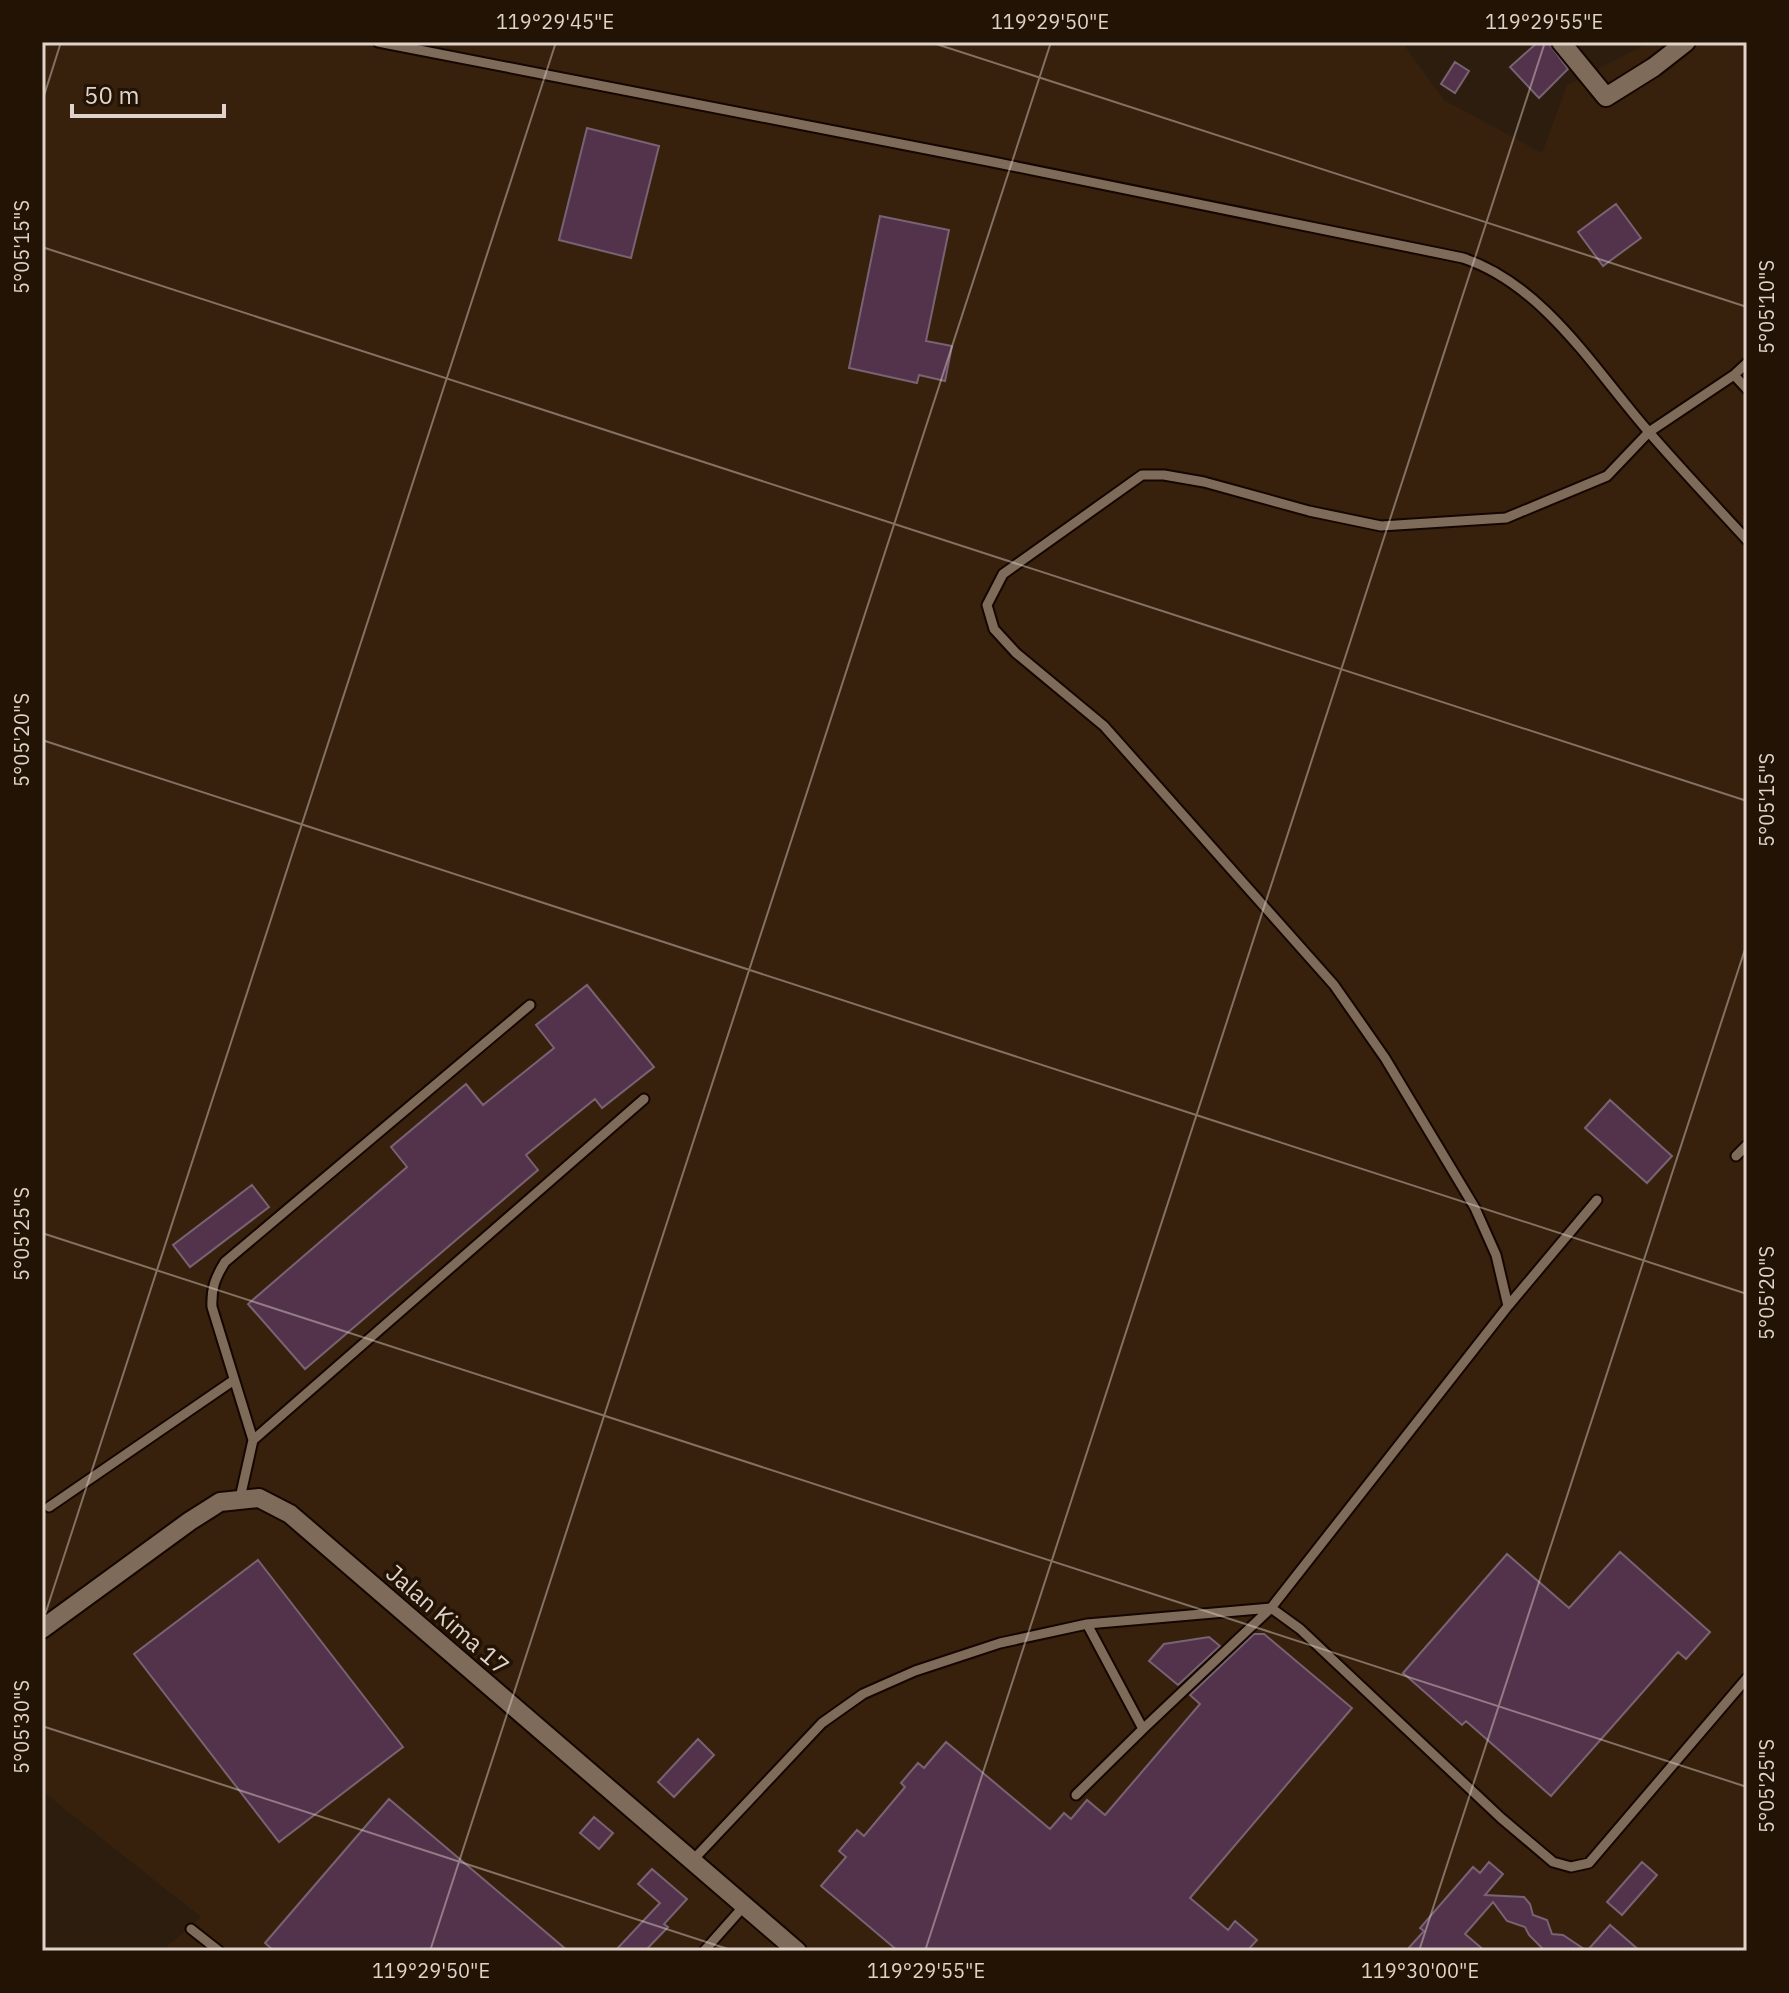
<svg xmlns="http://www.w3.org/2000/svg" width="1789" height="1993" font-family="'IBM Plex Sans',sans-serif">
  <style>
    .built { fill: #37210d }
    .building { fill: #53334c; stroke: #786373; stroke-width: 2 }
    .lines { fill: none; stroke-linecap: round; stroke-linejoin: round }
    .lane-casing { stroke: #150600; stroke-width: 13 }
    .street-casing { stroke: #150600; stroke-width: 22 }
    .lane { stroke: #7f6b5a; stroke-width: 9 }
    .street { stroke: #7f6b5a; stroke-width: 18 }
    .ticks { fill: none; stroke: #dfd3ca; stroke-width: 2; stroke-opacity: 0.45 }
    .labels { text-anchor: middle; dominant-baseline: central; stroke-width: 7; stroke-linejoin: round; paint-order: stroke }
    .street-label { font-size: 24px; fill: #dfd3ca; stroke: #231305 }
    .neatline { fill: none; stroke: #dfd3ca; stroke-width: 3 }
    .ticks-label { font-size: 20px; text-anchor: middle; fill: #dfd3ca }
  </style>
  <rect width="100%" height="100%" fill="#2d1d0e"/>
  <path class="built" d="M42 42H1402L1444 100 1542 153 1567 85 1644 45 1643 42H1747V1951H162L201 1917 42 1791Z"/>
  <path class="building" d="M1538 42H1548L1568 69 1539 98 1510 67Z
    M1455 62 1469 71 1455 93 1441 84Z
    M587 128 659 146 631 258 559 240Z
    M1616 204 1641 238 1603 266 1578 232Z
    M880 216 949 230 926 341 952 346 945 381 919 375 917 383 849 368Z
    M587 985 654 1067 602 1108 595 1099 526 1155 538 1170 305 1369 248 1304 407 1167 391 1147 466 1084 483 1105 554 1048 536 1025Z
    M1610 1100 1672 1156 1647 1183 1585 1128Z
    M252 1185 269 1207 190 1267 173 1245Z
    M1620 1552 1710 1632 1686 1659 1678 1652 1551 1796 1466 1721 1462 1725 1403 1673 1507 1554 1569 1608Z
    M258 1560 403 1747 279 1842 134 1654Z
    M1254 1634H1264L1352 1708 1190 1898 1228 1930 1235 1921 1257 1940 1247 1951H898L821 1886 846 1857 839 1851 857 1830 864 1836 905 1787 901 1783 918 1763 924 1768 946 1742 1050 1829 1064 1813 1071 1819 1087 1800 1105 1815 1200 1704 1190 1695Z
    M1209 1637 1220 1646 1178 1685 1149 1661 1164 1644Z
    M698 1739 714 1755 674 1797 658 1782Z
    M389 1799 568 1951H274L265 1943Z
    M594 1817 613 1833 599 1849 580 1833Z
    M1489 1862 1503 1874 1485 1895 1524 1897 1530 1904 1533 1915 1547 1920 1552 1934 1563 1935 1587 1951 1610 1925 1640 1951H1545L1529 1935 1525 1927 1507 1921 1493 1902 1465 1934 1485 1951H1406L1424 1931 1420 1928 1473 1867 1480 1873Z
    M1642 1862 1657 1875 1622 1915 1607 1902Z
    M652 1869 687 1899 664 1924 668 1927 645 1951H615L660 1903 638 1884Z"/>
  <g class="lines">
    <g class="lane-casing">
      <path id="lane" d="M378 42 988 161 1463 258C1544 285 1594 369 1648 431 1680 468 1714 504 1747 540
        M1734 375 1747 389
        M1736 1156 1747 1145
        M1508 1306 1496 1255 1475 1208 1385 1058 1334 985 1104 726 1016 653 994 629 987 605 1003 574 1142 475H1164L1204 482 1309 511 1381 526 1506 518 1607 476 1649 432 1734 375 1747 363
        M253 1440 212 1307C211 1289 215 1278 225 1262L530 1005
        M240 1498 253 1440 644 1099
        M49 1507 234 1380
        M1087 1624 1143 1729 1271 1608 1508 1306 1597 1200
        M1076 1795 1143 1729
        M693 1860 822 1723 863 1694 915 1671 1000 1643 1087 1624 1271 1608 1300 1629 1501 1818 1553 1862 1571 1867 1589 1863 1747 1678
        M191 1929 219 1951
        M704 1951 744 1906"/>
    </g>
    <g class="street-casing">
      <path id="street" d="M1561 42 1606 97 1654 67 1686 42
        M42 1629 190 1521 220 1502 259 1498 290 1514 797 1951"/>
    </g>
    <use href="#lane" class="lane"/>
    <use href="#street" class="street"/>
  </g>
  <path class="ticks" d="M930 42 1747 307M42 102 61 42M42 247 1747 801M42 740 1747 1294M42 1233 1747 1787M42 1624 556 42M42 1726 734 1951M430 1951 1051 42M925 1951 1545 42M1419 1951 1747 943"/>
  <g class="labels">
    <g class="street-label">
      <text transform="translate(448 1619) rotate(41)">Jalan Kima 17</text>
    </g>
  </g>
  <rect width="1789" height="1993" fill="none" stroke="#231305" stroke-width="88"/>
  <path d="M72 104v12h152v-12" fill="none" stroke="#dfd3ca" stroke-width="4"/>
  <text x="84" y="104" font-size="24" fill="#dfd3ca" stroke="#231305" stroke-width="6" paint-order="stroke">50 m</text>
  <rect x="44" y="44" width="1701" height="1905" class="neatline"/>
  <g class="ticks-label">
    <text x="555" y="29">119°29'45"E</text>
    <text x="1050" y="29">119°29'50"E</text>
    <text x="1544" y="29">119°29'55"E</text>
    <text transform="translate(22 247) rotate(-90)" y="7">5°05'15"S</text>
    <text transform="translate(1767 307) rotate(-90)" y="7">5°05'10"S</text>
    <text transform="translate(22 740) rotate(-90)" y="7">5°05'20"S</text>
    <text transform="translate(1767 800) rotate(-90)" y="7">5°05'15"S</text>
    <text transform="translate(22 1234) rotate(-90)" y="7">5°05'25"S</text>
    <text transform="translate(1767 1293) rotate(-90)" y="7">5°05'20"S</text>
    <text transform="translate(22 1727) rotate(-90)" y="7">5°05'30"S</text>
    <text transform="translate(1767 1786) rotate(-90)" y="7">5°05'25"S</text>
    <text x="431" y="1978">119°29'50"E</text>
    <text x="926" y="1978">119°29'55"E</text>
    <text x="1420" y="1978">119°30'00"E</text>
  </g>
</svg>
